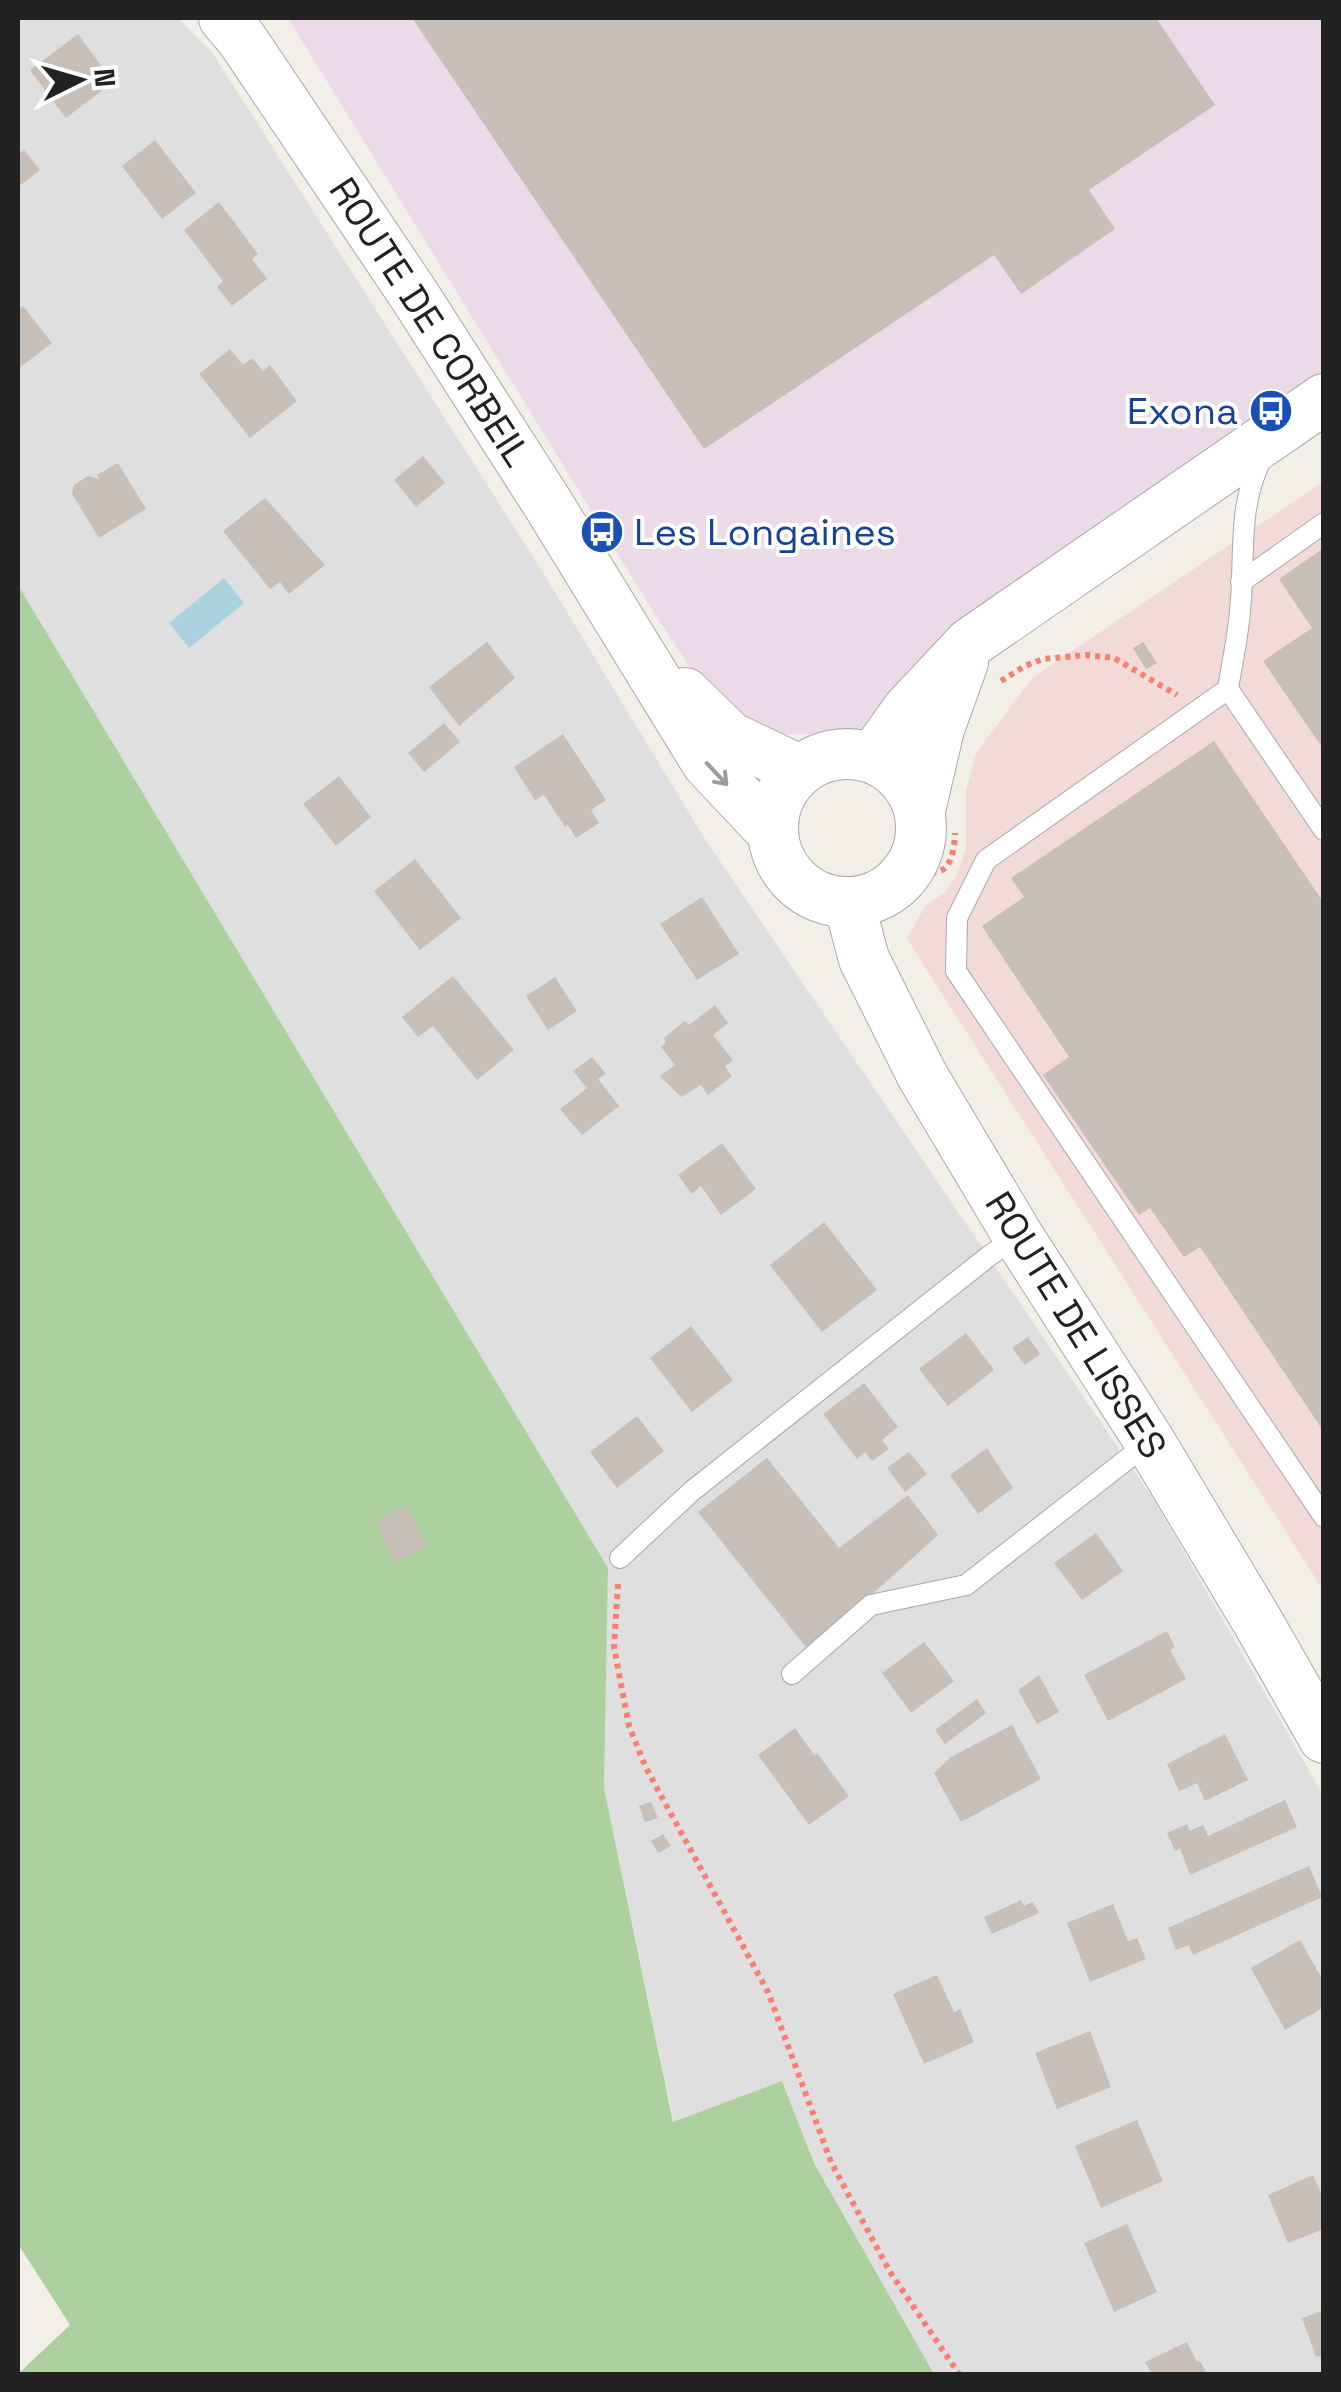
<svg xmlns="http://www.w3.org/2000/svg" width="1341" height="2392" font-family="'Space Grotesk',sans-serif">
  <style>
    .residential { fill: #e0dfdf }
    .commercial { fill: #f2dad9 }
    .industrial { fill: #ebdbe8 }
    .forest { fill: #add19e }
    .water { fill: #aad3df }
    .building { fill: #c7bfb8 }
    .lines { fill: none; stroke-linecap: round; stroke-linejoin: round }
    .service-casing { stroke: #a9a9a9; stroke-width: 22 }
    .tertiary-casing { stroke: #a9a9a9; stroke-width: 52 }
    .path { stroke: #fa8072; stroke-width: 6; stroke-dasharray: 5 5; stroke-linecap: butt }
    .service { stroke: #fff; stroke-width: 20 }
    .tertiary { stroke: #fff; stroke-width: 50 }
    .oneway { stroke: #9c9c9c }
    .labels { text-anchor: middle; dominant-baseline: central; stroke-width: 8; stroke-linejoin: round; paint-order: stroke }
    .street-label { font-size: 38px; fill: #222; stroke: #fff }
    .transit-label { font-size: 38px; fill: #164399; stroke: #fff; text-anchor: end }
  </style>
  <rect width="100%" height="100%" fill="#f2efe9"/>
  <path class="residential" d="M18 18H178L212 52 539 566 705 839 1157 1505 1306 1765 1323 1796V2374H934L814 2163 782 2081 674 2123 604 1788 608 1568 18 585Z"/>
  <path class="commercial" d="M1323 482V1590L907 939 925 906 944 893 958 873 966 848V791L976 753 1032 678Z"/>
  <path class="industrial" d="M288 18H1323V395L867 730 832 734H786L748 723 701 684 654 613Z"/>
  <path class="forest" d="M18 585 608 1568 604 1788 673 2122 782 2081 814 2163 934 2374H18L70 2325 18 2244Z"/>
  <path class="water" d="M224 578 244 603 189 648 169 623Z"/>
  <path class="building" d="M412 18H1156L1215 105 1089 190 1115 229 1021 294 994 255 704 449Z
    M78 34 113 82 66 118 30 70Z
    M155 140 196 193 162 219 122 166Z
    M24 150 40 170 18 187V155Z
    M219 202 258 254 252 259 267 279 232 306 217 287 223 281 184 230Z
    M23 306 52 343 18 369V310Z
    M230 349 243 365 252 358 263 371 270 365 297 401 250 438 199 374Z
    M423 456 445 483 416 507 394 480Z
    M118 463 146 509 99 538 72 494 74 485 88 476 99 479 97 475Z
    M265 498 325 565 289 594 280 582 270 589 223 531Z
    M1324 548V750L1263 661 1312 628 1279 579Z
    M487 642 515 678 459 726 429 687Z
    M1143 642 1157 663 1146 669 1133 648Z
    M444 723 460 742 424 772 408 753Z
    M563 734 606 800 591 810 599 823 576 838 568 825 565 827 544 795 535 800 514 767Z
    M1214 741 1324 903V1432L1200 1247 1184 1257 1150 1208 1139 1215 1043 1075 1069 1057 982 926 1024 897 1011 878Z
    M339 776 371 817 336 846 303 804Z
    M415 859 461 918 420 950 374 891Z
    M702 897 739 954 697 980 660 924Z
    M453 976 514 1050 477 1080 433 1026 418 1037 402 1017Z
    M555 977 577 1011 548 1030 526 996Z
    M715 1005 728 1023 713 1035 733 1060 725 1066 732 1076 708 1095 701 1085 681 1097 660 1076 675 1065 661 1047 666 1042 664 1038 685 1021 689 1025Z
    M592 1057 606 1074 598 1079 619 1106 582 1135 560 1109 587 1088 573 1071Z
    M722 1143 756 1189 721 1215 701 1186 692 1194 678 1175Z
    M824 1222 877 1290 822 1332 770 1265Z
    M691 1326 733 1380 692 1412 650 1358Z
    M966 1333 994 1370 948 1406 919 1369Z
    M1028 1337 1040 1354 1025 1365 1012 1348Z
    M864 1383 898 1427 882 1440 889 1449 872 1461 865 1452 857 1459 823 1414Z
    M637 1416 664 1451 617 1488 590 1452Z
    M987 1448 1013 1488 978 1514 950 1475Z
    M909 1452 927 1474 905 1492 887 1468Z
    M767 1458 839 1548 908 1495 938 1535 809 1651 698 1512Z
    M406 1506 426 1547 394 1562 375 1522Z
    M1096 1533 1123 1571 1082 1600 1054 1563Z
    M1167 1631 1175 1647 1170 1650 1186 1679 1108 1721 1084 1675Z
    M924 1642 954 1681 911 1713 882 1673Z
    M1039 1675 1059 1712 1037 1724 1018 1690Z
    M977 1699 986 1713 945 1744 935 1730Z
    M1012 1725 1041 1779 961 1822 934 1773 951 1757Z
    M795 1728 814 1755 817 1753 849 1796 809 1825 758 1755Z
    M1225 1734 1248 1780 1205 1801 1197 1783 1179 1791 1167 1764Z
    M1285 1800 1297 1827 1190 1875 1180 1848 1175 1851 1167 1833 1187 1824 1190 1831 1203 1825 1208 1836Z
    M651 1802 658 1818 645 1822 639 1806Z
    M663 1834 671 1846 658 1853 651 1841Z
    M1309 1866 1322 1897 1193 1955 1189 1945 1176 1950 1168 1928Z
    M1021 1900 1024 1906 1033 1902 1039 1913 992 1934 984 1917Z
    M1113 1904 1128 1941 1137 1938 1146 1959 1090 1982 1067 1923Z
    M1300 1940 1324 1982V2007L1285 2030 1251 1968Z
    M937 1975 954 2012 960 2009 974 2042 924 2064 893 1994Z
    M1090 2031 1111 2087 1057 2109 1035 2053Z
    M1137 2120 1163 2181 1101 2208 1075 2146Z
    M1313 2175 1324 2199V2229L1288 2243 1268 2195Z
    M1127 2224 1157 2292 1114 2312 1084 2243Z
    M1324 2310V2355L1316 2357 1302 2318Z
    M1187 2342 1197 2362 1200 2361 1207 2374H1152L1145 2362Z"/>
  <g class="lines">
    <g class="service-casing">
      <path id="service" d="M1241 582 1324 523
        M1228 689C1232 663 1238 637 1240 611 1246 556 1236 507 1263 456
        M1324 830 1228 689 986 860 957 918 956 971 1324 1517
        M620 1558 692 1491 989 1256 1018 1236
        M792 1674 871 1605 966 1585 1148 1443"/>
    </g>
    <g class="tertiary-casing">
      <path id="tertiary" d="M224 18 241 38 414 295 548 504 707 763 772 832
        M685 693 730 737 799 770
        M773 828a74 74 0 1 1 148 0a74 74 0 1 1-148 0Z
        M873 758 908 709 970 643 1324 399
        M920 810 939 729 963 662
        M849 903 864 959 922 1075 1018 1236 1150 1442 1259 1624 1324 1738"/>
    </g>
    <path class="path" d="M1001 681 1025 666 1043 659 1087 655 1114 658 1177 695
      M913 864C944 885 954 863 955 833
      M618 1584 614 1647 629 1726 646 1768 768 1992 831 2162 890 2272 959 2374"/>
    <use href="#service" class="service"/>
    <use href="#tertiary" class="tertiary"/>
  </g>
  <defs><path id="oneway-shaft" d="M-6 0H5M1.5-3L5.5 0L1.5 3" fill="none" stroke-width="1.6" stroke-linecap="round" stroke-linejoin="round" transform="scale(2.5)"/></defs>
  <use class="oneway" href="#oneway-shaft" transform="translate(717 774) rotate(47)"/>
  <defs>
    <g id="bus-disc" transform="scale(2.25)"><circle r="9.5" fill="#1a4fb4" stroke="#fff"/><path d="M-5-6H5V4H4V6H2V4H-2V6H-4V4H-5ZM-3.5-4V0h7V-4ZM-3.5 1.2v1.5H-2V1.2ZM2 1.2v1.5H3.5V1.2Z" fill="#fff"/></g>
  </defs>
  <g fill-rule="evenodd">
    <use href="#bus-disc" x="1271" y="411"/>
    <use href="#bus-disc" x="602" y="532"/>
  </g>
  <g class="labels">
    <g class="street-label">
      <text transform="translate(430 322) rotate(57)">ROUTE DE CORBEIL</text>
      <text transform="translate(1076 1325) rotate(58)">ROUTE DE LISSES</text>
    </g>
    <g class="transit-label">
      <text x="1238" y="411">Exona</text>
      <text x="634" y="532" text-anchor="start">Les Longaines</text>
    </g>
  </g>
  <rect width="1341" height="2392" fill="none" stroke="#222222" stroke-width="40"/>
  <g transform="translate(80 80) rotate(85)" stroke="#ffffff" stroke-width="8" paint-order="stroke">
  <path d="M0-8L18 38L0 25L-18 38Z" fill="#222222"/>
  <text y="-15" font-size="28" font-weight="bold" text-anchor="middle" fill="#222222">N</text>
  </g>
</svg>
